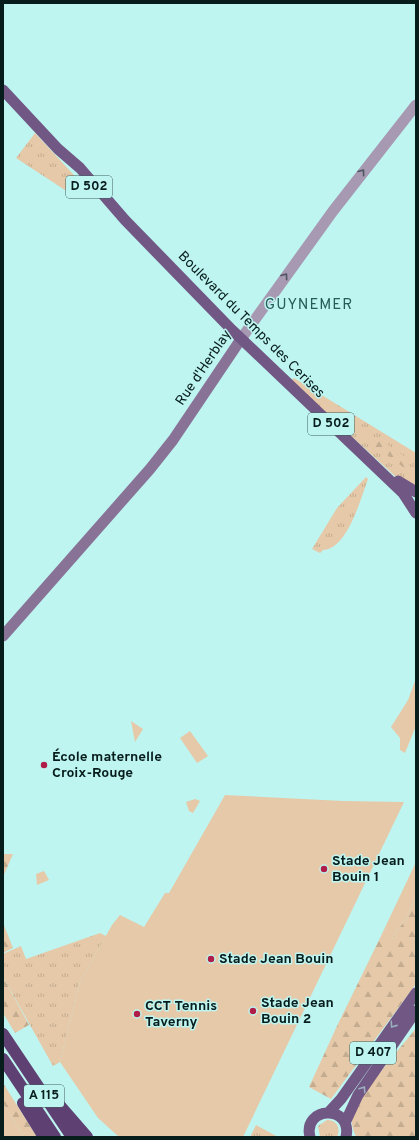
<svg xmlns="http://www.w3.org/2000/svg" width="419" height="1140" font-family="Overpass,sans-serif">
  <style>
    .grass { fill: url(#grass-tufts) }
    .forest { fill: url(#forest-firs) }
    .park { fill: #e6c9a8 }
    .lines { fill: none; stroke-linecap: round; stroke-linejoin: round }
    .tertiary { stroke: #a799b2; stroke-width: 11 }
    .secondary { stroke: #887397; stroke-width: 11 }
    .primary { stroke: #715783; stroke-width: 11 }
    .motorway { stroke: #5e4072; stroke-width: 12 }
    .oneway { stroke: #4f5560 }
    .oneway2 { stroke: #9baec0 }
    .poi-dot { fill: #af1c47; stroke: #bef5f1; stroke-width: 1.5 }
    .labels { text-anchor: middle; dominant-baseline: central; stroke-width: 3; stroke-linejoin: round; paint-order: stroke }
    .shield { fill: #bef5f1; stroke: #3e5e5c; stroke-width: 1 }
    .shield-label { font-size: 13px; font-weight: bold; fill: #071d1c }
    .street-label { font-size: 14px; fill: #071d1c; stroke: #bef5f1 }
    .poi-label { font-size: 14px; font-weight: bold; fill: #071d1c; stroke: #bef5f1; text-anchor: start }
    .neighbourhood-label { font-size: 15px; letter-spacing: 1px; fill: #275b58; stroke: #bef5f1 }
  </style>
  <defs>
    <pattern id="grass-tufts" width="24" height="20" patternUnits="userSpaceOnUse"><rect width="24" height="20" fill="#e6c9a8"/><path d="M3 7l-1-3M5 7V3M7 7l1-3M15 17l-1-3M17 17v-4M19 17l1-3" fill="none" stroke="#c4ac90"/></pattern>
    <pattern id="forest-firs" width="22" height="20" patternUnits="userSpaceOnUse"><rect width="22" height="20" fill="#e6c9a8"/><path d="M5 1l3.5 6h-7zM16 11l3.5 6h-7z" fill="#c4ac90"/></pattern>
  </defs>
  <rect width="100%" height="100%" fill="#bef5f1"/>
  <path class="grass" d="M35 133 84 186 83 195 78 197 71 194 16 158Z
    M294 378 416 453V488L396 477 291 381Z
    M366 477 368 479C361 498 347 550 323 550L320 553 312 549 337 508Z
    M100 933 106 936 80 982 60 1062 53 1066 3 977V954L21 946 26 959Z
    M327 1120C337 1120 341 1128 337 1137H320L318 1126Z
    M256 1125 278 1137H250Z"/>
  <path class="forest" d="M380 440 407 458V470L375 446Z
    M3 854H13L3 877Z
    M416 897V984L331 1099 309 1087 337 1026 380 938H392L407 917Z
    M3 923 13 948 3 953Z
    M3 977 29 1025 15 1033 3 1013Z
    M416 1028V1137H356C354 1131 351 1126 352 1119 357 1096 400 1049 416 1028Z
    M3 1083 37 1137H24L3 1104Z"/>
  <path class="park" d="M416 678V726L405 753 400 750V738L391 727 408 700Z
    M131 721 143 729 135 742Z
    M190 731 208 756 197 763 180 738Z
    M225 795 343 801 404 802 243 1137H119L98 1118 60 1062 80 982 112 925 120 915 144 927 165 893H169Z
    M195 799 200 801 193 813 189 811 186 802Z
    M416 862V897L407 917 392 938H380Z
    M44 871 49 880 37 885 36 874Z
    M3 1104 5 1107 24 1137H4Z"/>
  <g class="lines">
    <path class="tertiary" d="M241 339 333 211 416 105"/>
    <path class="secondary" d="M3 636 150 469 173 440 241 339"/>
    <path class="primary" d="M3 90 58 149 80 168 125 220 232 330 403 493 416 513
      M398 481 416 492
      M329 1112 341 1099 416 993
      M345 1123 358 1095 416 1011
      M310 1137C302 1106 353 1104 346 1137"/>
    <path class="motorway" d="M3 1034 72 1137
      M3 1059 55 1137
      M54 1099 87 1137
      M23 1103 44 1137"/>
  </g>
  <defs><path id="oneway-chevron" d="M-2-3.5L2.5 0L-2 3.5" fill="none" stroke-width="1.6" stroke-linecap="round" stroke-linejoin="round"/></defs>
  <g class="oneway">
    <use href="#oneway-chevron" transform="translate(362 172) rotate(-53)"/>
    <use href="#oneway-chevron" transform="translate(285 276) rotate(-54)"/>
  </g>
  <g class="oneway2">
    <use href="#oneway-chevron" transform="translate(393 1025) rotate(125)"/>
    <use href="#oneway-chevron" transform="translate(363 1089) rotate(-56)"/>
  </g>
  <g class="poi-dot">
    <circle cx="44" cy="765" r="4"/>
    <circle cx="324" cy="869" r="4"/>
    <circle cx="211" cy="959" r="4"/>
    <circle cx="253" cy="1011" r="4"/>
    <circle cx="137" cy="1014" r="4"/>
  </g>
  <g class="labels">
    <g class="shield">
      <rect x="66" y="176" width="46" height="22" rx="3"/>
      <rect x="308" y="413" width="46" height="22" rx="3"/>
      <rect x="350" y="1042" width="46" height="22" rx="3"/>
      <rect x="24" y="1085" width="40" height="22" rx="3"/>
    </g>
    <g class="shield-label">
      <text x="89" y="187">D 502</text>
      <text x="331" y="424">D 502</text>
      <text x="373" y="1053">D 407</text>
      <text x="44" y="1096">A 115</text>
    </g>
    <g class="street-label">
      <text transform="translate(251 325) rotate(45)">Boulevard du Temps des Cerises</text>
      <text transform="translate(204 368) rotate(-56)">Rue d'Herblay</text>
    </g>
    <g class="poi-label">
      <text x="52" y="757">École maternelle<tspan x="52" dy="16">Croix-Rouge</tspan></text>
      <text x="332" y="861">Stade Jean<tspan x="332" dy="16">Bouin 1</tspan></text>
      <text x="219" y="959">Stade Jean Bouin</text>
      <text x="261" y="1003">Stade Jean<tspan x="261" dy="16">Bouin 2</tspan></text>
      <text x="145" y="1006">CCT Tennis<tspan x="145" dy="16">Taverny</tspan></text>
    </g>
    <g class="neighbourhood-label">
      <text x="309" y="305">GUYNEMER</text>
    </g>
  </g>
  <rect width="419" height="1140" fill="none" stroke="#071d1c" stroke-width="8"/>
</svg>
